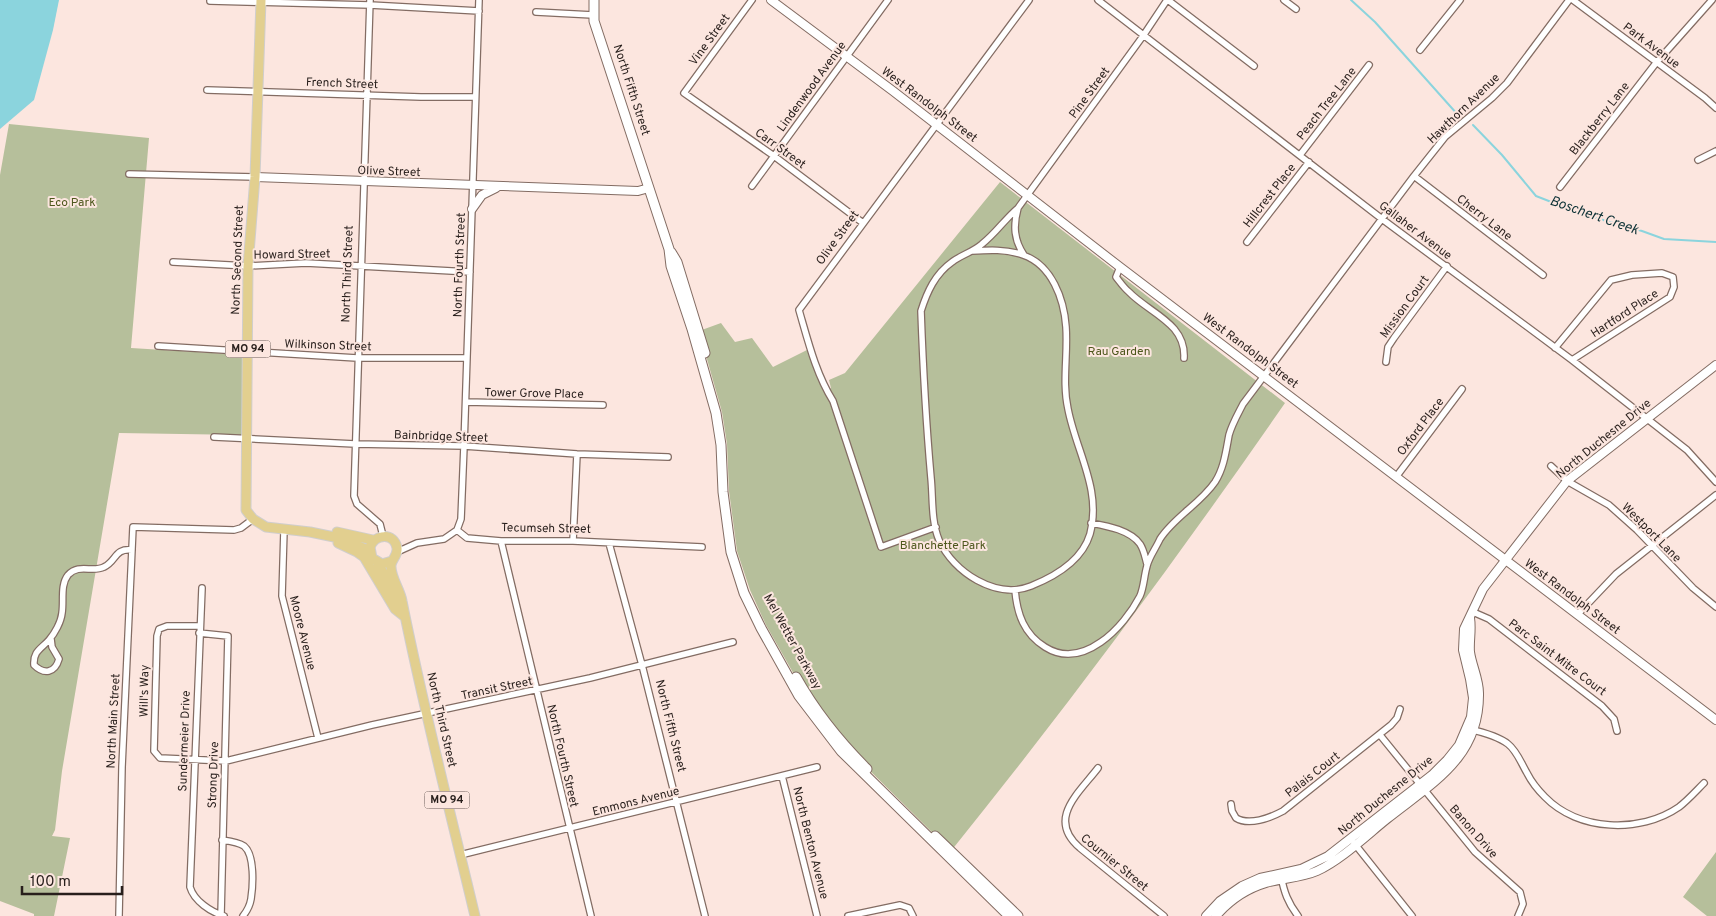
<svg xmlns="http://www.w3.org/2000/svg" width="1716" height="916" viewBox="0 0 1716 916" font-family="Overpass,sans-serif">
  <rect width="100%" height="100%" fill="#fce6df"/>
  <path fill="#b6bf9b" d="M 9,124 L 149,138 L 131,348 L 245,355 L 243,435 L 119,433 L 62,771 L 55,830 L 52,836 L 70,838 L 54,916 L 34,916 L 34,914 L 0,901 L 0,175 Z
    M 1000,182 L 1285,403 C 1179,556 1068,706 951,851 L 846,747 L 804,692 L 766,625 L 750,590 L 737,551 L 729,491 L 727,444 L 722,412 L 699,331 L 721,323 L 735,342 L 752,338 L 773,367 L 811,348 L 827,391 L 831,388 L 829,380 L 845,373 Z
    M 1716,852 L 1716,916 L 1707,916 L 1683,897 Z"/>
  <path fill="#8bd4dd" d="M 0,0 L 59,0 L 53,30 L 34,100 L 0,129 Z"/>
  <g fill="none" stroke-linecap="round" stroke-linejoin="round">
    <path stroke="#8bd4dd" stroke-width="2" d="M 1351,0 L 1375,22 L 1458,115
      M 1473,125 L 1502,155 L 1536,196 L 1582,214 L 1642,231 L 1664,239 L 1716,242"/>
    <defs>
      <path id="minor" d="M 370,0 L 354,496 L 357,504 L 380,524 L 383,536
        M 752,0 L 684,93 L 774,156 L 863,223
        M 1098,0 L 1382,219 L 1572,360 L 1687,450 L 1716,482
        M 1168,0 L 1254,66
        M 1284,0 L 1296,9
        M 1573,0 L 1705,98 L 1716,108
        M 210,1 L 370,5 L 479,11
        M 536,12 L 593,15
        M 1420,50 L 1460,0
        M 207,90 L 421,97 L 475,97
        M 1300,155 L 1369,65
        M 1698,160 L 1716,151
        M 129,174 L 255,177
        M 1414,176 L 1543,275
        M 752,186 L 888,0
        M 1560,187 L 1656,63 L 1712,0
        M 1018,208 L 1143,36 L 1167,0
        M 1247,242 L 1309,162
        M 972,251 C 989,250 1006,249 1023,255 C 1052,265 1064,299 1066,327 C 1068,355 1062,382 1068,409 C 1076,451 1102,490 1090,534 C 1082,561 1056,576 1031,586 C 996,600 953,572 939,540 C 931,521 933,497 931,478 C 926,422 923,367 921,311 C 927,292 935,274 952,262 C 961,255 973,252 982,244 C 996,233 1005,219 1018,208 C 1013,226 1014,240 1024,255
        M 173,262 L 248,266 L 306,263 L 470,272
        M 1120,267 L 1116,277 C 1120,282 1124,288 1129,292 C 1149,313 1186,323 1184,358
        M 158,346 L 357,358 L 467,358
        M 1555,348 L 1611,280 L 1632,275 L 1662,273 L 1673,277 L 1674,287 L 1670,297 L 1572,360
        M 1386,362 L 1388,347 L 1394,338 L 1447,266
        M 466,402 L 603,405
        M 214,437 L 355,444 L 464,446 L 577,454 L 668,457
        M 1551,466 L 1567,481 L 1609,505 L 1637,530 L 1693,588 L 1716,607
        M 1396,477 L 1462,389
        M 1091,523 C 1107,526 1130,530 1140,544 C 1144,550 1145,557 1147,564
        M 936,527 L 881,547 L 833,401 C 816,374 808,341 799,310 L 1029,0
        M 284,530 L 282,596 L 318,738
        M 457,530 L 461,519 L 464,446 L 479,0
        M 457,530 L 467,538 L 501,541 L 573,541 L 702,547
        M 501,541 L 591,916
        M 573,541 L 577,454
        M 609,543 L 642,665 L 705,916
        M 397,552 L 417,543 L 444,539 L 457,530
        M 202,588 L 190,887 C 194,901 211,912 224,916
        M 1015,590 C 1017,614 1024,634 1045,647 C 1083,671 1124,627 1140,596 C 1144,587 1144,576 1147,566 C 1149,557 1156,548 1160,539 C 1174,517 1200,504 1215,482 C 1224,468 1226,451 1229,435 C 1232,424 1238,414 1243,404 L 1414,176 L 1445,137 L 1492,98 L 1507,83 L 1569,0
        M 1473,612 L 1489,619 L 1602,706 L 1614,719 L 1617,731
        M 1578,614 L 1616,574 L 1716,495
        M 200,626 L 167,626 L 159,629 L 157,636 L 154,751 L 160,758 L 226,761 L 372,725 L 590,678 L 733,642
        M 199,633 L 228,636 L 221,915
        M 51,639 L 52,647 L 59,659 C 55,673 44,675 34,665 C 33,651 41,649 49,640 C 55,633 61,622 62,613 C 64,601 60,585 68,575 C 79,563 92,573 104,567 C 117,561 114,548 132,550
        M 1469,729 C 1482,732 1498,736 1508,744 C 1517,751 1521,763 1527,773 C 1531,781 1538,790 1545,797 C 1578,831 1640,834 1679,807 C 1688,800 1696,791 1704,783
        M 1380,735 L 1475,852 L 1520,892 L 1523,904 L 1518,916
        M 1098,768 C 1079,793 1046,819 1080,848 L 1164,916
        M 782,776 L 817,916
        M 1231,804 L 1232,811 L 1236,818 C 1249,826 1270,818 1283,811 L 1391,725 L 1397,718 L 1400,709
        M 222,840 C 229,841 238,842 244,846 C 255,855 253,886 251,899 C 250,905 247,911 243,916
        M 1354,843 L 1412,916
        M 460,855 L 817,767
        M 1281,876 C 1284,892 1288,903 1298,916
        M 119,916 L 122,767 L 133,527 L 234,530 L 241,528 L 253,519
        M 848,916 L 900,905 L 909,908 L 913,916"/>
      <path id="tertiary" d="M 771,0 L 893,91 L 1120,267 L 1716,720
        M 255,177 L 638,191 L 649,188
        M 472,209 L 482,195 L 496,188
        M 1206,916 L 1220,901 L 1242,886 L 1260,878 L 1301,869 L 1328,856 L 1432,775 L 1447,760 L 1459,745 L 1471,717 L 1473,698 L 1470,679 L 1463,650 L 1464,629 L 1483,589 L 1567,481 L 1716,365
        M 1216,916 C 1229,901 1246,889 1266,883 C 1283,878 1301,878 1317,871 C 1341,860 1367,835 1387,819 C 1432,783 1480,758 1479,693 C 1479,679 1472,666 1470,652 C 1469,641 1472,630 1470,618"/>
      <path id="secondary" d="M 594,0 L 594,21 L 669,249 L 671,266 L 692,329 L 716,413 L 721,445 L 723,492 L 731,552 L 744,593 L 761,628 L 799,696 L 841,751 L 1009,916
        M 671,252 L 677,262 L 705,353
        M 796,677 C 815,711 840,742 867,769
        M 935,836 L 1018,916"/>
      <path id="primary" d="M 261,0 L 255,177 L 248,266 L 246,510 L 253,519 L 266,527 L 310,532 L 339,538 L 370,551
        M 337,532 L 373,540
        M 338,543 L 357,552 L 364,557 L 395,609 L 405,617
        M 392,561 L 382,564 L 372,558 L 370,547 C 375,534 394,532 397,548 C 398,555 392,559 391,565 C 390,577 400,589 402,601 C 423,707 450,811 475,916
        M 378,563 L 399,603"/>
    </defs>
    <use href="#minor" stroke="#836c63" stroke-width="8"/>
    <use href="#tertiary" stroke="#836c63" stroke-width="10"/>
    <use href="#secondary" stroke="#836c63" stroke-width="11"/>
    <use href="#primary" stroke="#d0cecd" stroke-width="11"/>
    <use href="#minor" stroke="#fff" stroke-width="5.5"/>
    <use href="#tertiary" stroke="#fff" stroke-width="8"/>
    <use href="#secondary" stroke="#fff" stroke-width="9"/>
    <use href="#primary" stroke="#e2cf8f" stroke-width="9"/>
  </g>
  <g text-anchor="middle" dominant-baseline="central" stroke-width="4" stroke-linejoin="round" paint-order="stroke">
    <g fill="#fce6df" stroke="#685b56" stroke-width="1">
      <rect x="225.5" y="340.5" width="45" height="17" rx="4"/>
      <rect x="424.5" y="791.5" width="45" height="17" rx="4"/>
    </g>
    <g font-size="11" font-weight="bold" fill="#281f1c">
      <text x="248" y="349">MO 94</text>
      <text x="447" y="800">MO 94</text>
    </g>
    <g font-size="12" fill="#281f1c" stroke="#fce6df">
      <text transform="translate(710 40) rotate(-54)">Vine Street</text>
      <text transform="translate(1651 46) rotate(37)">Park Avenue</text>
      <text transform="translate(342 84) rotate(2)">French Street</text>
      <text transform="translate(812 87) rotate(-54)">Lindenwood Avenue</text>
      <text transform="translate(631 90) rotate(72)">North Fifth Street</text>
      <text transform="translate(1090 93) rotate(-54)">Pine Street</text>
      <text transform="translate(1327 104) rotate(-52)">Peach Tree Lane</text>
      <text transform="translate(929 105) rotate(37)">West Randolph Street</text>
      <text transform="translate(1464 109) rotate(-44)">Hawthorn Avenue</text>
      <text transform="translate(1600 119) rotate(-52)">Blackberry Lane</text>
      <text transform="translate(780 149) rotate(36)">Carr Street</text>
      <text transform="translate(389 172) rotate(2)">Olive Street</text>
      <text transform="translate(1270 196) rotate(-52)">Hillcrest Place</text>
      <text transform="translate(1484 218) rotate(38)">Cherry Lane</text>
      <text transform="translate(1415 231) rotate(37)">Gallaher Avenue</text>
      <text transform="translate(838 238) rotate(-54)">Olive Street</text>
      <text transform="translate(292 255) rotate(-1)">Howard Street</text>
      <text transform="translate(238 260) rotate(-88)">North Second Street</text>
      <text transform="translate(460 265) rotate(-88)">North Fourth Street</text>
      <text transform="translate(348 274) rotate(-88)">North Third Street</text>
      <text transform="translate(1405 307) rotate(-54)">Mission Court</text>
      <text transform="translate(1625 314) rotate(-33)">Hartford Place</text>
      <text transform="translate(328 346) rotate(2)">Wilkinson Street</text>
      <text transform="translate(1250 351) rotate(37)">West Randolph Street</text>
      <text transform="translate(534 394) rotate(1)">Tower Grove Place</text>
      <text transform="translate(1421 427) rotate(-53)">Oxford Place</text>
      <text transform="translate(441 437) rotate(2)">Bainbridge Street</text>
      <text transform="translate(1604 439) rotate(-39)">North Duchesne Drive</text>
      <text transform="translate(546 529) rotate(1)">Tecumseh Street</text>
      <text transform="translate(1651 533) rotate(45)">Westport Lane</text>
      <text transform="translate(1572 597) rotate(37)">West Randolph Street</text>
      <text transform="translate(302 633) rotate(76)">Moore Avenue</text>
      <text transform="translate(792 642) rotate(61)">Mel Wetter Parkway</text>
      <text transform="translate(1557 658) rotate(37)">Parc Saint Mitre Court</text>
      <text transform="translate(497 689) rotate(-12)">Transit Street</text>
      <text transform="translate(145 691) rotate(-89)">Will's Way</text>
      <text transform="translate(441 720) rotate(77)">North Third Street</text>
      <text transform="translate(114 721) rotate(-87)">North Main Street</text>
      <text transform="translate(670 726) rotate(76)">North Fifth Street</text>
      <text transform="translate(185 741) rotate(-88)">Sundermeier Drive</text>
      <text transform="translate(562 756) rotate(77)">North Fourth Street</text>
      <text transform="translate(214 775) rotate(-88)">Strong Drive</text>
      <text transform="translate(1313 775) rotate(-38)">Palais Court</text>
      <text transform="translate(1386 796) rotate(-39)">North Duchesne Drive</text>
      <text transform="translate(636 802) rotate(-14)">Emmons Avenue</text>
      <text transform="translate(1473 832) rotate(49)">Banon Drive</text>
      <text transform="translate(810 843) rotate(76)">North Benton Avenue</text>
      <text transform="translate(1114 863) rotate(39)">Cournier Street</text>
    </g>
    <g font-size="12" fill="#4d571c" stroke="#fce6df">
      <text x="72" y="203">Eco Park</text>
      <text x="1119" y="352">Rau Garden</text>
      <text x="943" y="546">Blanchette Park</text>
    </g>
    <g font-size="14" font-style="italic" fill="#0d3236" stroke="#fce6df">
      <text transform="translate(1594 216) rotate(19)">Boschert Creek</text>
    </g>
  </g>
  <path d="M22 886v8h100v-8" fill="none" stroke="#281f1c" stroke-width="2.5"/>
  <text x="30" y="886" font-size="15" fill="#281f1c" stroke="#fce6df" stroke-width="4" paint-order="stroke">100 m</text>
</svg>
